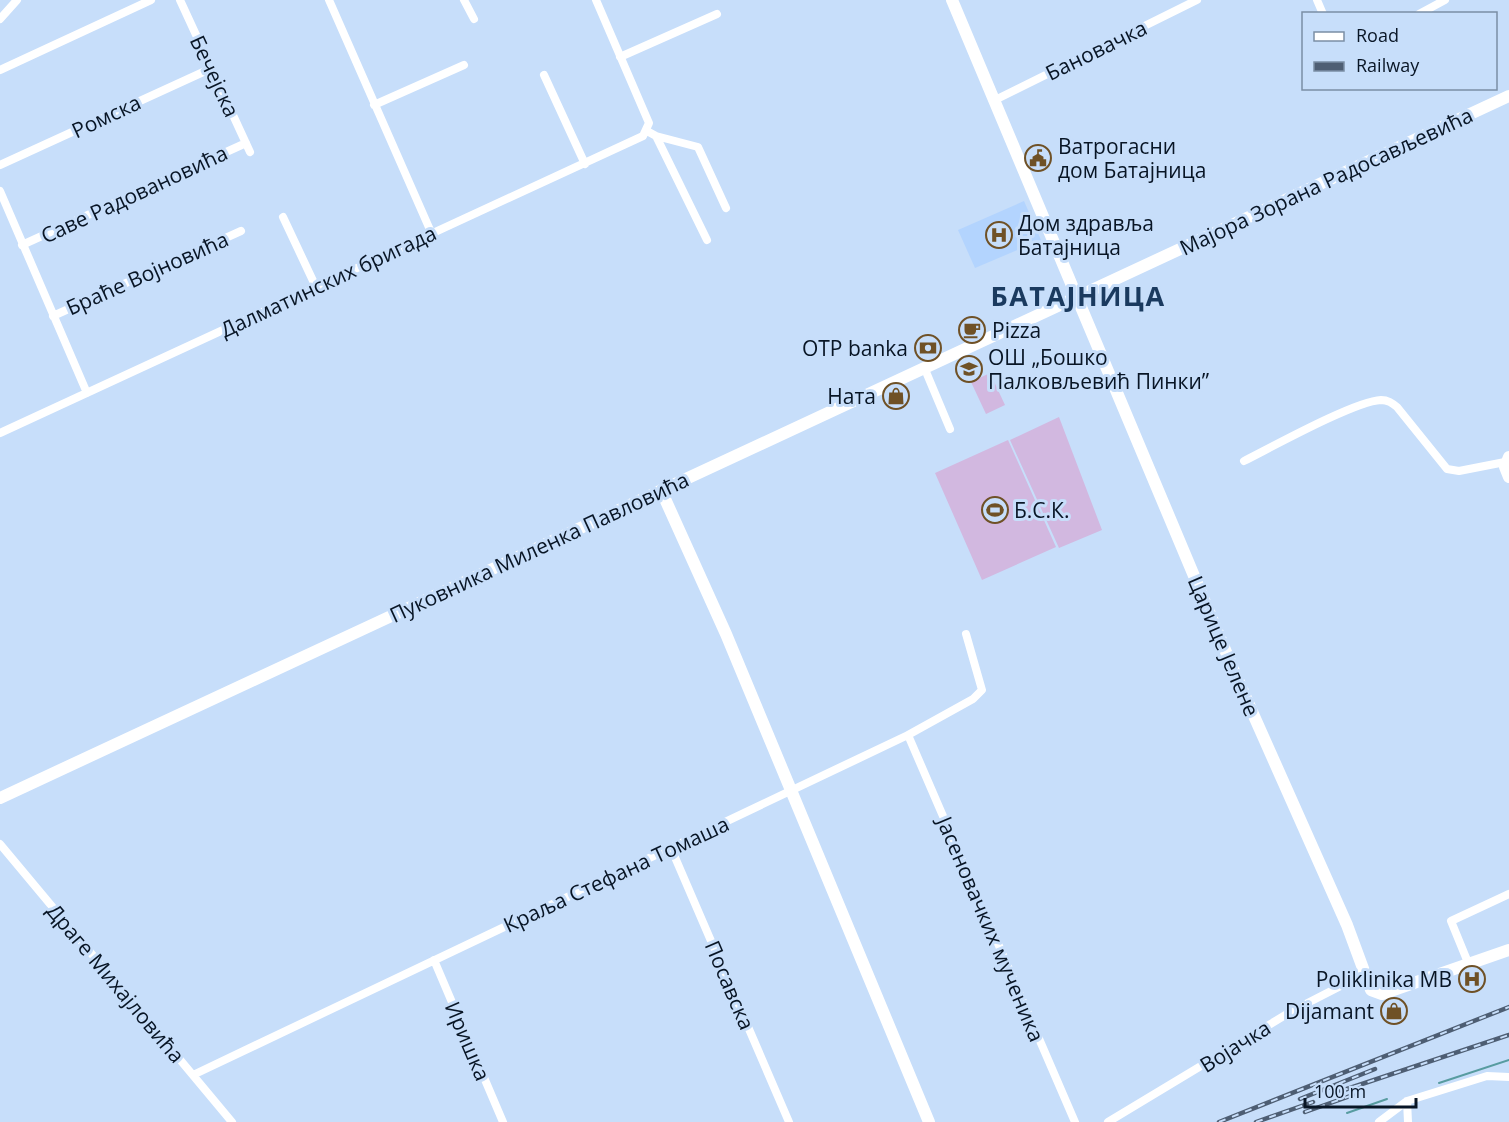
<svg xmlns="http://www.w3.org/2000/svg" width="1509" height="1122" viewBox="0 0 1509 1122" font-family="'Open Sans',sans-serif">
  <rect width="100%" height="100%" fill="#c7defa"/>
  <path fill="#b3d4fe" d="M 1024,201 L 1041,240 L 975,268 L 958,230 Z"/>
  <path fill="#d2b8e0" d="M 990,373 L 1005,405 L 986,414 L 971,382 Z
    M 1059,417 L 1102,530 L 1059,548 L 1010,440 Z
    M 1008,440 L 1056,547 L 982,580 L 935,473 Z"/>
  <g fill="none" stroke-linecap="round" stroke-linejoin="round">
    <path stroke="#589ca0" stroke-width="2" d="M 1439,1083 L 1509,1060
      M 1347,1113 L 1387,1099"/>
    <path stroke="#fff" stroke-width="8" d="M 180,0 L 250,152
      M 329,0 L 431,232
      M 464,0 L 474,19
      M 1317,0 L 1323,14
      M 1419,14 L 1445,0
      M 0,19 L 17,0
      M 620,57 L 717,14
      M 0,70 L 151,0
      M 544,75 L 585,164
      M 995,100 L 1197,0
      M 374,105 L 464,65
      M 647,131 L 656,136 L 707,240
      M 656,136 L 698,147 L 726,208
      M 0,165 L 212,68
      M 0,191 L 87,393
      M 283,217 L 315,285
      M 22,245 L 246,143
      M 53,316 L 241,231
      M 924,367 L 950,429
      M 0,433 L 643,136 L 649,123 L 596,0
      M 1244,461 C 1272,447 1355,401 1381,400 C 1388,400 1392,403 1397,407 L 1447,469 L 1459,471 L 1505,462
      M 908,735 L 1075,1122
      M 0,844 L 232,1122
      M 671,848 L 789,1122
      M 434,960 L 503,1122
      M 1469,965 L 1451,921 L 1509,894
      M 193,1075 L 908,735 L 973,699 L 982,690 L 966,634
      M 1407,1101 L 1408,1122
      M 1108,1122 L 1292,1011 L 1364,974
      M 1379,1122 L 1407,1101 L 1487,1076 L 1509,1077"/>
    <path stroke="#fff" stroke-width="12" d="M 952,0 L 1234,671 L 1347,925 L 1371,990 L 1382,994 L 1509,950
      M 1509,457 L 1505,467 L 1509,477
      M 661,490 L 726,634 L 929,1122
      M 0,798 L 1509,96"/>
    <defs>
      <path id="rail" d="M 1341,1091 L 1509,1035
        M 1300,1099 L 1375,1069
        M 1305,1112 L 1353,1095
        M 1219,1122 L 1509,1007
        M 1256,1122 L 1313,1102"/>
    </defs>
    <use href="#rail" stroke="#4e5e73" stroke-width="4.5"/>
    <use href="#rail" stroke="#c7defa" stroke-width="2" stroke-dasharray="7" stroke-linecap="butt"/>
  </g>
  <defs>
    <symbol id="civic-ring" viewBox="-11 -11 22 22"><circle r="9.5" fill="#c7defa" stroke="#6f5126" stroke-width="1.5"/><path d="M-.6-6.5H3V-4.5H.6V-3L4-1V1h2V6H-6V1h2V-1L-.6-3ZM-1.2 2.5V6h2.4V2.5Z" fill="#6f5126"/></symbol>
    <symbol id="hospital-ring" viewBox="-11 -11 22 22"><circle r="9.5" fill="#c7defa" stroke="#6f5126" stroke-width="1.5"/><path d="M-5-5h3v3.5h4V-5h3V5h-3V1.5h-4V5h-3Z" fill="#6f5126"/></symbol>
    <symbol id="cafe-ring" viewBox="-11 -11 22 22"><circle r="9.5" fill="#c7defa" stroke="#6f5126" stroke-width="1.5"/><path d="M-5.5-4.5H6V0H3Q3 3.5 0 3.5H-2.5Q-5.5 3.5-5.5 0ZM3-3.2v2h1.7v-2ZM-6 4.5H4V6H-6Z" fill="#6f5126"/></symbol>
    <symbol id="bank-ring" viewBox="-11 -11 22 22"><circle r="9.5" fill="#c7defa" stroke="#6f5126" stroke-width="1.5"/><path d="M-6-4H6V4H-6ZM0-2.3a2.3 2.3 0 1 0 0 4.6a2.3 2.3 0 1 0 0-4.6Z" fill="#6f5126"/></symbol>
    <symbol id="school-ring" viewBox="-11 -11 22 22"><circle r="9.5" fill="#c7defa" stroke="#6f5126" stroke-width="1.5"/><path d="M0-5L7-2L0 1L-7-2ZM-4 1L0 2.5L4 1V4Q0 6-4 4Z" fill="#6f5126"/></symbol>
    <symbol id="shop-ring" viewBox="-11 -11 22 22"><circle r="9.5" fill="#c7defa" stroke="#6f5126" stroke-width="1.5"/><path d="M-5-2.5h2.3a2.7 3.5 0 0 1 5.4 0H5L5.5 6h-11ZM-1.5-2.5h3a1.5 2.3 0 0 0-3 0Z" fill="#6f5126"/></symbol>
    <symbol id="stadium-ring" viewBox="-11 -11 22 22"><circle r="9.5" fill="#c7defa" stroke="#6f5126" stroke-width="1.5"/><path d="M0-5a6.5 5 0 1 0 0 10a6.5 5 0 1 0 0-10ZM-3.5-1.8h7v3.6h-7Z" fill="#6f5126"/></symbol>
  </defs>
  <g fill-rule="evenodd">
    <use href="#civic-ring" x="1023" y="143" width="30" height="30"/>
    <use href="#hospital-ring" x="984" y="220" width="30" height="30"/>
    <use href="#cafe-ring" x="957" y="315" width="30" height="30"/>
    <use href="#bank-ring" x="913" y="333" width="30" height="30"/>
    <use href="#school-ring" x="954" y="354" width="30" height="30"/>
    <use href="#shop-ring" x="881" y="381" width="30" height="30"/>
    <use href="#stadium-ring" x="980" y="495" width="30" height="30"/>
    <use href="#hospital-ring" x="1457" y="964" width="30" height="30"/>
    <use href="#shop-ring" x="1379" y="996" width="30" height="30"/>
  </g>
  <g text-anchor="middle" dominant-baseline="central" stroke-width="6" stroke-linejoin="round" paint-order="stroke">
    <g font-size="21" fill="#081525" stroke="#c7defa">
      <text transform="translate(1096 50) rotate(-26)">Бановачка</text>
      <text transform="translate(215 76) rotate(65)">Бечејска</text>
      <text transform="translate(106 116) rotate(-25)">Ромска</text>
      <text transform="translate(1326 181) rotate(-25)">Мајора Зорана Радосављевића</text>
      <text transform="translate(134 194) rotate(-25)">Саве Радовановића</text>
      <text transform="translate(147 273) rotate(-24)">Браће Војновића</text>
      <text transform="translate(328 281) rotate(-25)">Далматинских бригада</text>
      <text transform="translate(539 547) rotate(-25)">Пуковника Миленка Павловића</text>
      <text transform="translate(1224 646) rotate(67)">Царице Јелене</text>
      <text transform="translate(616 874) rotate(-25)">Краља Стефана Томаша</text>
      <text transform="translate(991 929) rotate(67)">Јасеновачких мученика</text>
      <text transform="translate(116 983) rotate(50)">Драге Михајловића</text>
      <text transform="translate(730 985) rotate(67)">Посавска</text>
      <text transform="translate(468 1041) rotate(67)">Иришка</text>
      <text transform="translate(1235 1046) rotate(-32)">Војачка</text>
    </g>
    <g font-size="21" fill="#081525" stroke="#c7defa" text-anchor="start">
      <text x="1058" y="146">Ватрогасни<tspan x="1058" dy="24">дом Батајница</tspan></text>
      <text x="1018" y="223">Дом здравља<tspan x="1018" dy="24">Батајница</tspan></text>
      <text x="992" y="330">Pizza</text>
      <text x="908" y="348" text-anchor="end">OTP banka</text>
      <text x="988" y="357">ОШ „Бошко<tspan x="988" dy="24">Палковљевић Пинки”</tspan></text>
      <text x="876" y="396" text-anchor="end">Ната</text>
      <text x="1014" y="510">Б.С.К.</text>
      <text x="1452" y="979" text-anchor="end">Poliklinika MB</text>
      <text x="1374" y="1011" text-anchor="end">Dijamant</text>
    </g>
    <g font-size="27" font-weight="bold" letter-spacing="1.5" fill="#1a3a5f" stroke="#c7defa">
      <text x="1078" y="295">БАТАЈНИЦА</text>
    </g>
  </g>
  <rect x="1302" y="12" width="195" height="78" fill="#c7defa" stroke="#7b8ea5" stroke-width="1.5"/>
  <rect x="1314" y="32" width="30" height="9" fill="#ffffff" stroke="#7b8ea5" stroke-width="1.5"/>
  <text x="1356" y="42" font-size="18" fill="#081525">Road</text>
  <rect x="1314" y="62" width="30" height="9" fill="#4e5e73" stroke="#7b8ea5" stroke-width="1.5"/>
  <text x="1356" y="72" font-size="18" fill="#081525">Railway</text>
  <path d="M1305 1098v9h111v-9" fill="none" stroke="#081525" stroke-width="3"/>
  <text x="1314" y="1098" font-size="18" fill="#081525" stroke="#c7defa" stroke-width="4.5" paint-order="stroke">100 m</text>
</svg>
